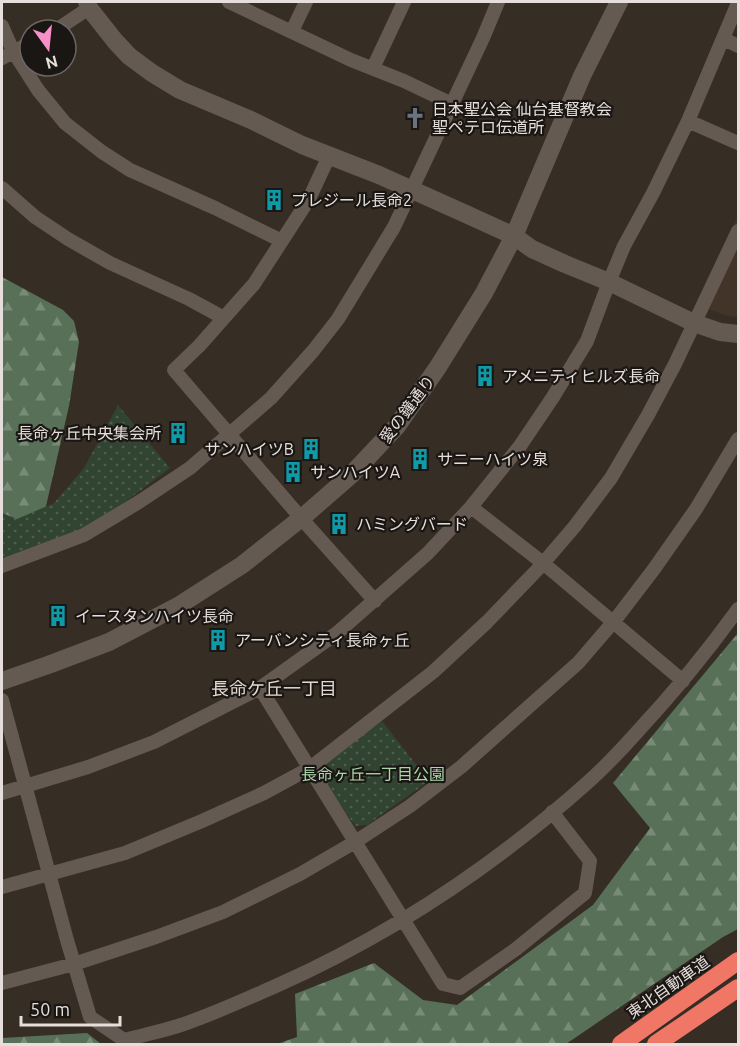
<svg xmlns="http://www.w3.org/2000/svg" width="740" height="1046" viewBox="0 0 740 1046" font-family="Ubuntu,'Noto Sans JP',sans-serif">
  <defs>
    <pattern id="forest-firs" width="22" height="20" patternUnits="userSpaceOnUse" patternTransform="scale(1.5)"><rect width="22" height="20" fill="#587058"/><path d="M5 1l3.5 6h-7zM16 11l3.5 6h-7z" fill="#788b77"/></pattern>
    <pattern id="park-dots" width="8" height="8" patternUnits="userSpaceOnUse" patternTransform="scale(1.5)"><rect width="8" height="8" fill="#314331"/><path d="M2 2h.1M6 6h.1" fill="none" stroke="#4f5e4e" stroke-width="1.8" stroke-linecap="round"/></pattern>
  </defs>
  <rect width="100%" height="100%" fill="#362d25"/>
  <path fill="#433429" d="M 738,215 L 738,317 L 728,316 L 696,305 Z"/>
  <path fill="url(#forest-firs)" d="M 2,277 L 63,310 L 74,321 L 79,342 L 69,406 L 41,528 L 2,567 Z
    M 738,633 L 738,929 L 723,937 L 566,1044 L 277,1044 L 297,1037 L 295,994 L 374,963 L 423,1000 L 457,1005 L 593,905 L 650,828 L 613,783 Z
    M 87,1033 L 101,1044 L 2,1044 L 2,1038 Z"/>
  <path fill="url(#park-dots)" d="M 118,405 L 170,468 L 116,509 L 80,530 L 2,559 L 2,513 L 17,519 L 54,503 L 84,468 Z
    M 382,721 L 429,781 L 367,825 L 355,826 L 321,776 L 324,762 Z"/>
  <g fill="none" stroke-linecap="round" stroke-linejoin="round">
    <path stroke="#655a52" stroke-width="14" d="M 229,2 L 351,60 L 404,81 L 452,104
      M 2,26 L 13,51 L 38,90 L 65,123 L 102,152 L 130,170 L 215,208 L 282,241
      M 56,30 L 89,8
      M 292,31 L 306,2
      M 724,39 L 738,46
      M 2,58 L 30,43
      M 373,68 L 404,2
      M 688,121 L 738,143
      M 329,156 L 309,199 L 254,284 L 199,346 L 174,370 L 301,518 L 375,601
      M 2,188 L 35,217 L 68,239 L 110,263 L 189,299 L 224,318
      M 471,507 L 543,563 L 683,681
      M 2,566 L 84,535 L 139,502 L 190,468 L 271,398 L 313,351 L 338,319 L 394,227 L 483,38 L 498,2
      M 260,688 L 443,984 L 460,988 L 516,949 L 585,893 L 590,861 L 552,812
      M 2,700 L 67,940 L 90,1017 L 124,1040 C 143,1035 163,1031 181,1025 C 214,1014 246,999 278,985 C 392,934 494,866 587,783 C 605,767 622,749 638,731 C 674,692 707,652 738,609
      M 2,793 L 88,767 L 154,742 L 260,688 L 337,633 L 428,553 L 471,507 L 520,446 L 553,397 L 587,341 L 609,282 L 624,246 L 653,193 L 688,121 L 738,3
      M 2,887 L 125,853 L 202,821 L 264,793 L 310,768 L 433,672 L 487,622 L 539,568 L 575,526 L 611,478 L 648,415 L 675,364 L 738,231
      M 2,983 L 74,964 L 156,937 L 223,912 L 300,874 L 355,842 L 410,806 L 461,767 L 578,663 L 615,620 L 654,569 L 696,509 L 738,439"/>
    <path stroke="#655a52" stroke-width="18" d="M 87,2 L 89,8 L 115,41 L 129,56 L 152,73 L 180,90 L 251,120 L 302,145 L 379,175 L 468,215 L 514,236 L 532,249 L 565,264 L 609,282 L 694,323 L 720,332 L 738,334
      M 2,681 L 48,665 L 109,642 L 178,606 L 242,565 L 304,516 L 351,475 L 397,426 L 438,367 L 484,293 L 514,236 L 582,76 L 619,2"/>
    <path stroke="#f07665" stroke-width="18" d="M 621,1044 L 738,961
      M 656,1044 L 738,988"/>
  </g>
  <defs>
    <symbol id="church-bare" viewBox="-9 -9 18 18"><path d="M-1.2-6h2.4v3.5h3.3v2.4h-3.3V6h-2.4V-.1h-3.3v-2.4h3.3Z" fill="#6b7280" stroke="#1a1613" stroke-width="2.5" paint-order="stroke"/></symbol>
    <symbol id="building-bare" viewBox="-9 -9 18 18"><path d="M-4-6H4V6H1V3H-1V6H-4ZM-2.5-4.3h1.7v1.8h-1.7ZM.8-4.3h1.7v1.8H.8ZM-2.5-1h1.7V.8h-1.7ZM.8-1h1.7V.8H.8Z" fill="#0f9aa8" stroke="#1a1613" stroke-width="2.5" paint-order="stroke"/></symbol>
  </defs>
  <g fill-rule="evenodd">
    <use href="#church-bare" x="400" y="103" width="30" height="30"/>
    <use href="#building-bare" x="259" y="185" width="30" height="30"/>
    <use href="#building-bare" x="470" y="361" width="30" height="30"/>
    <use href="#building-bare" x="163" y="418" width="30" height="30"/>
    <use href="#building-bare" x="296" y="434" width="30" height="30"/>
    <use href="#building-bare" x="405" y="444" width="30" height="30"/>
    <use href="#building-bare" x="278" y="457" width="30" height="30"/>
    <use href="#building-bare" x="324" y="509" width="30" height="30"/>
    <use href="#building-bare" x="43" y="601" width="30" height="30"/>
    <use href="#building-bare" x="203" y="625" width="30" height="30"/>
  </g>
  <g text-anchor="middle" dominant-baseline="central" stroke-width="4.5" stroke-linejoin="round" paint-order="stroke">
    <g font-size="16" fill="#e5deda" stroke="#1a1613" text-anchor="start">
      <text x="432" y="109">日本聖公会 仙台基督教会<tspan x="432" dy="18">聖ペテロ伝道所</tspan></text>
      <text x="291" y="200">プレジール長命2</text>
      <text x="502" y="376">アメニティヒルズ長命</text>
      <text x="161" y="433" text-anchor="end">長命ヶ丘中央集会所</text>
      <text x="294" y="449" text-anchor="end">サンハイツB</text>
      <text x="437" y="459">サニーハイツ泉</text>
      <text x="310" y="472">サンハイツA</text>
      <text x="356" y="524">ハミングバード</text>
      <text x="75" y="616">イースタンハイツ長命</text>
      <text x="235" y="640">アーバンシティ長命ヶ丘</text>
    </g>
    <g font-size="16" fill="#e5deda" stroke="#1a1613">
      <text transform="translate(407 409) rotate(-53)">愛の鐘通り</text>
      <text transform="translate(668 987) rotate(-35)">東北自動車道</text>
    </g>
    <g font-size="16" fill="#aad6a9" stroke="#1a1613">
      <text x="373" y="774">長命ヶ丘一丁目公園</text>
    </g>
    <g font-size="18" fill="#e3d6cd" stroke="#1a1613">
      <text x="274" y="688">長命ケ丘一丁目</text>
    </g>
  </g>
  <rect width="740" height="1046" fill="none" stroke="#e5deda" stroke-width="6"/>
  <g transform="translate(48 48) rotate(165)"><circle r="28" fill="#1a1613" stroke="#6b6663" stroke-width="1.5"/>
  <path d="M0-4.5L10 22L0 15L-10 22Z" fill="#f98fc8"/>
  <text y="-9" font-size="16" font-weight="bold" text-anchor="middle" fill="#e5deda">N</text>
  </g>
  <path d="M21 1016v9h99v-9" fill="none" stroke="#e5deda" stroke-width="3"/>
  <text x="30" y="1016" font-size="18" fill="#e5deda" stroke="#1a1613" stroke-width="4.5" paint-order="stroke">50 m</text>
</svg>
